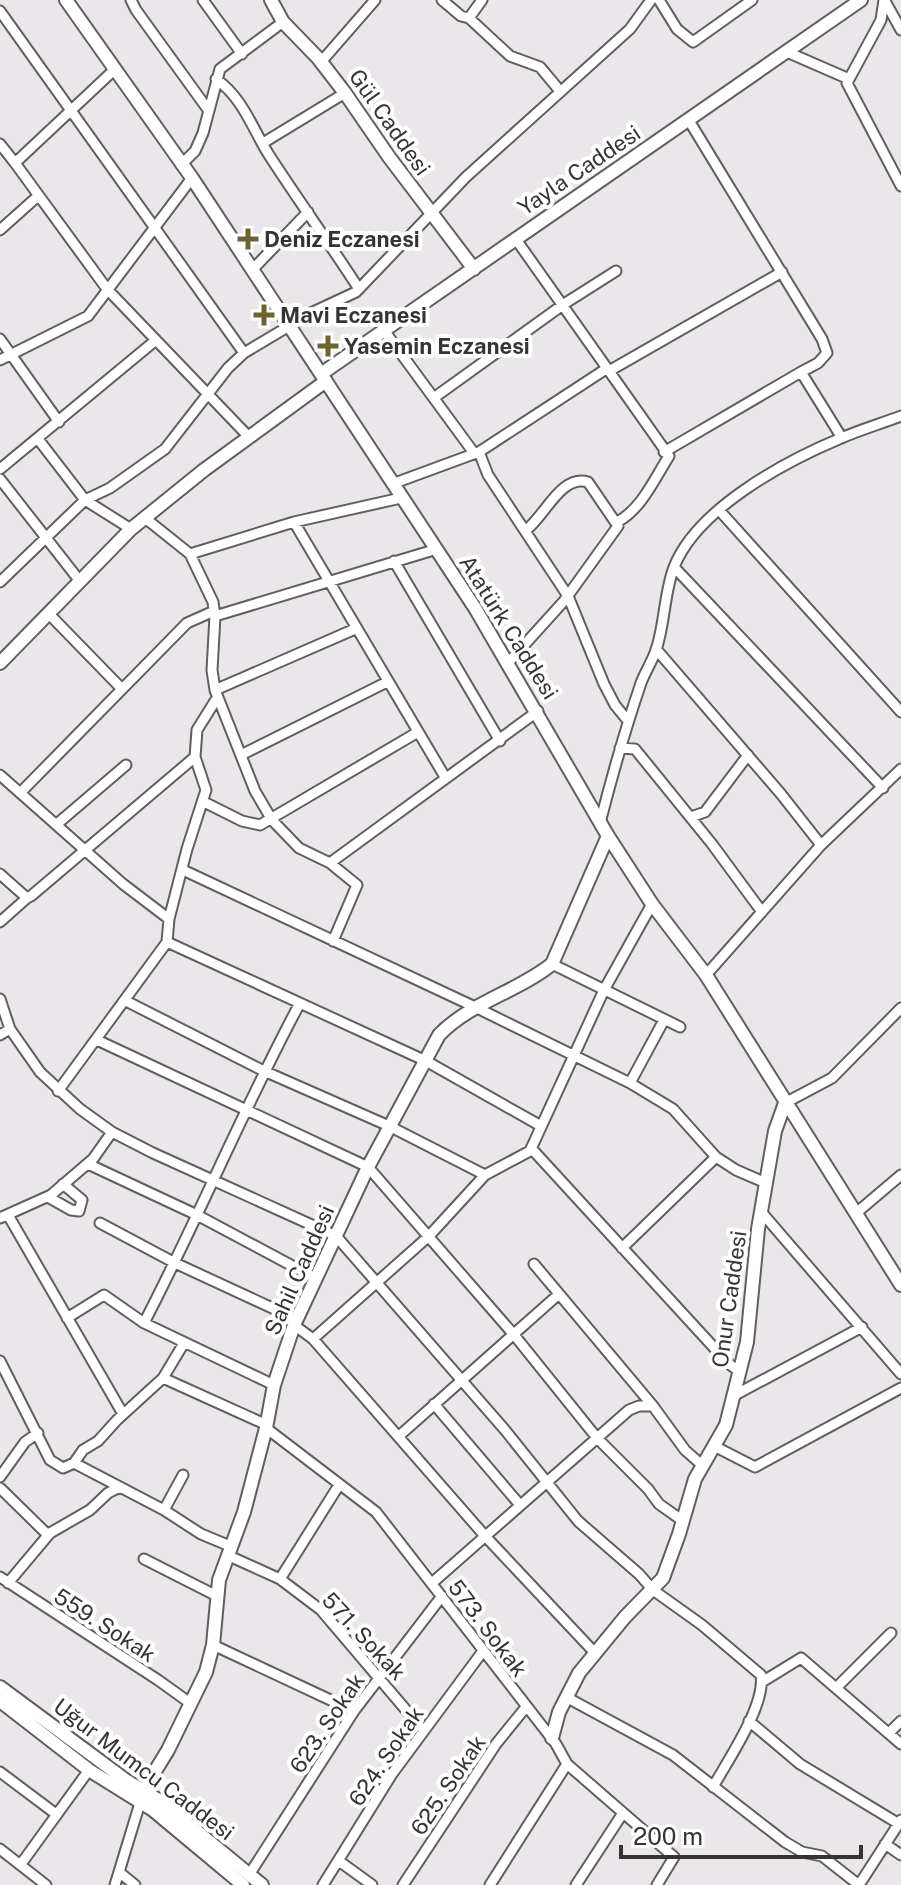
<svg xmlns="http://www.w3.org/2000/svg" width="901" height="1885" viewBox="0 0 901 1885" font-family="'Public Sans',sans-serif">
  <rect width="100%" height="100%" fill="#eae6e9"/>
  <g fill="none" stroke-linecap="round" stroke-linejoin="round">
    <defs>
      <path id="street" d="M 131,0 L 136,10 L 209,111
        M 203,0 L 242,54
        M 442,0 L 461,16 L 469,18
        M 482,0 L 469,18 L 510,56 L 540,67 L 560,91
        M 659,0 L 677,29 L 693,42 L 752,0
        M 884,0 L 881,20 L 847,83 L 901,186
        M 885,1 L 901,30
        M 0,11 L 244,353
        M 787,52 L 849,79
        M 321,62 L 375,0
        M 114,70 L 15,163 L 107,289 L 249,437
        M 216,79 C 243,98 252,128 269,155 C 298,200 330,244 359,289
        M 688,119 L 822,339 L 827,353 L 818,363 L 801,372
        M 263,143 L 345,93
        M 0,144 L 15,163
        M 181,165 L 195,151 L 203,133 L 220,69 L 283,22
        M 0,230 L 38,196
        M 515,238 L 609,371 L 782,272
        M 252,270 L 308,212
        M 383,329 L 474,453
        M 0,339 L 59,422
        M 0,360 L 88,316 L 192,178
        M 606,369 L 479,452 L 488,475 L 568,596 L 604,684 L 615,705 L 628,721
        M 609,371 L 669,456 C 655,478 641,510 617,522
        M 435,397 L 564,304 L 616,271
        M 38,439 L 85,500 L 131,529
        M 664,452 L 801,372 L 842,438
        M 0,469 L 156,340
        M 0,479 L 79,580
        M 392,484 L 479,452
        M 719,510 L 901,712
        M 145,518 L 190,554 L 213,602 L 215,616 L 212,670 L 215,690 L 255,791 L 272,820 L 299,848 L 330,863 L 357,885 L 333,941
        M 294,522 L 445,777
        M 190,554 L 294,522 L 401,498
        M 394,561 L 500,741
        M 674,567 L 883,788
        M 0,582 L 85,500 L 110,488 L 165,449 L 228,368 L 244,353 L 311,313 L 356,292 L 466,177 L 630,29 L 651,0
        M 48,613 L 122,689
        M 215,616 L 437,549
        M 656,649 L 781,794 L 821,845
        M 508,663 L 564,601 L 618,526 L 588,482 C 561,474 545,516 526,530
        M 215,690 L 355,629
        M 620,748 L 635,749 L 712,844 L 762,912
        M 241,755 L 387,682
        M 0,775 L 123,884 L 169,919
        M 22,791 L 187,623 L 214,611
        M 204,802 L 242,821 L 260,825 L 418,732
        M 691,817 L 705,812 L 748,755
        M 600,823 C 612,776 625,730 641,683 C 645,672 652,662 656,650 C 665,624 664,593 674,567 C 697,509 784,462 839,439 C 859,430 880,424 901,416
        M 57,824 L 126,765
        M 330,863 L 538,711
        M 183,870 L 475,1007 L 630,1083 L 673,1109 L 716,1157 L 736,1170 L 766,1183
        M 0,874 L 27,898 L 31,896 L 195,757
        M 0,922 L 27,898
        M 167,942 L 426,1061 L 541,1126
        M 552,964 L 680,1027
        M 706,975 L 821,845 L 901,769
        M 0,999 L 10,1029 L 40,1072 L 80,1109 L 112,1132 L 153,1153 L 336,1236 L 505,1430 L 578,1521 L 639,1574 L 653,1590 L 702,1625 L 761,1675 C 766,1705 728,1760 713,1787
        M 126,1001 L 264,1071 L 389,1126 L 485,1175
        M 0,1035 L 10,1029
        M 97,1040 L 368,1167 L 515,1336 L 597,1438 L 648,1489 L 659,1504 L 683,1521
        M 630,1083 L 664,1020
        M 58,1091 L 167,942 L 169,919 L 187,849 L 206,790 L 195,757 L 197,730 L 217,698
        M 785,1103 L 832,1078 L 901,1008
        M 531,1148 L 729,1364 L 739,1371
        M 88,1164 L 197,1215 L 315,1278
        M 48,1197 L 71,1210 L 79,1211 L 82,1200 L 63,1184
        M 763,1214 L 901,1374
        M 855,1214 L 901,1175
        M 8,1215 L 123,1414
        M 0,1218 L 51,1195 L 93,1159 L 112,1132
        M 100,1223 L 175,1263 L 296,1319
        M 622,1248 L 716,1157
        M 534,1264 L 653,1406
        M 67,1318 L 104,1295 L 144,1323 L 274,1385
        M 144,1323 C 199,1217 244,1107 300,1003
        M 294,1325 L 313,1339 L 485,1536 L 595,1653
        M 313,1339 L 429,1236 L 485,1175 L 530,1151 L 604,990 L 652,904
        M 0,1361 L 50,1460 L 63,1468 L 74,1463 L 83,1450 L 98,1441 L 117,1420 L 163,1378 L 184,1343
        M 163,1378 L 267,1425
        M 735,1395 L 862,1327
        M 434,1404 L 520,1505
        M 266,1428 L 376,1512 L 556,1744 L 567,1764 L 674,1857 L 657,1885
        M 399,1436 L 559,1294
        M 716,1447 L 755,1467 L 901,1388
        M 74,1463 L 164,1510 L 201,1534 L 230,1546
        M 0,1477 L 25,1442 L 38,1433
        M 0,1488 L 48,1535
        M 164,1510 L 183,1475
        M 227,1555 L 280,1579 L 321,1610 L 423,1730
        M 144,1559 L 217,1596
        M 0,1577 L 158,1680 L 190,1703
        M 280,1579 L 339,1485
        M 8,1583 L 50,1533 L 90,1510 L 108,1493 L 120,1487
        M 432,1583 L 629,1410 L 639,1406 L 653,1406 L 685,1450 L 703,1466
        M 213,1645 L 354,1711
        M 762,1682 L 801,1658 L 901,1744
        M 836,1688 L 891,1633
        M 566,1697 L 673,1755 L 785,1842 L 802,1852 L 822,1856 L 859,1885 L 901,1820
        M 749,1721 L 800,1764 L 899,1824
        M 889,1733 L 901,1721
        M 0,1772 L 56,1814
        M 885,1844 L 901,1855
        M 0,1849 L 46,1885
        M 339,1861 L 372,1885
        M 21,1864 L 89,1770
        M 119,1872 L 135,1885
        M 249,1875 L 354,1711 L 442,1596
        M 115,1885 L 140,1803
        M 323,1885 L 392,1774 L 483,1651
        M 403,1885 L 496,1744 L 526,1707
        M 490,1885 L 567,1764
        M 576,1885 L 623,1813"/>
      <path id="secondary" d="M 66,0 L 192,178 L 475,608 L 608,836 L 652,904 L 706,975 L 901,1285
        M 271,0 L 283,22 L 318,58 L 345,93 L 389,157 L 474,269
        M 321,374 L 861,0
        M 0,663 L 131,529 L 204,470 L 326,381
        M 0,1687 L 127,1781 L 160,1801 L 262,1885
        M 0,1701 L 89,1770 L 153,1810 L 243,1885
        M 552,1738 L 559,1712 L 579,1673 L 625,1617 L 663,1578 L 679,1534 L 695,1479 L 726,1425 L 747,1342 L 758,1229 L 775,1131 L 785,1103
        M 140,1803 L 143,1791 L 168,1750 L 206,1672 L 213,1645 L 219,1580 L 244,1512 L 266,1428 L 274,1385 L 294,1325 L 368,1167 L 439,1035 C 471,1002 517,992 552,964 L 608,836"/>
    </defs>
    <use href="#street" stroke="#615e60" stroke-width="13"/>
    <use href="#secondary" stroke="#615e60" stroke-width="16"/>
    <use href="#street" stroke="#fff" stroke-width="9"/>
    <use href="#secondary" stroke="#fff" stroke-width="12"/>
  </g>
  <g fill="#6b6330" stroke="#fff" stroke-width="3">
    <path d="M244 227h8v8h8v8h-8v8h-8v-8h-8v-8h8z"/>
    <path d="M260 303h8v8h8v8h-8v8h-8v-8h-8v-8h8z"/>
    <path d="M324 334h8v8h8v8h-8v8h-8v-8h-8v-8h8z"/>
  </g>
  <g text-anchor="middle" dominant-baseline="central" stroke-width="8" stroke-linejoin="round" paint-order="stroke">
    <g font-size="22" fill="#353334" stroke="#fff">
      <text transform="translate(390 122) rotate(55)">Gül Caddesi</text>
      <text transform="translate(579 170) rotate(-34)">Yayla Caddesi</text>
      <text transform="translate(509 627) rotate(58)">Atatürk Caddesi</text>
      <text transform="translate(299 1270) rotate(-66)">Sahil Caddesi</text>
      <text transform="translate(729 1299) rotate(-82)">Onur Caddesi</text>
      <text transform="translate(105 1625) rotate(33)">559. Sokak</text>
      <text transform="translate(488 1628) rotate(53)">573. Sokak</text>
      <text transform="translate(364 1636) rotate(47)">571. Sokak</text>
      <text transform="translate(327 1723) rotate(-56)">623. Sokak</text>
      <text transform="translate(386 1756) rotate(-56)">624. Sokak</text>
      <text transform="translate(144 1769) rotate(37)">Uğur Mumcu Caddesi</text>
      <text transform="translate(448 1785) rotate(-56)">625. Sokak</text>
    </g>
    <g font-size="22" font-weight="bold" fill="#353334" stroke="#fff" text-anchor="start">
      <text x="264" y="239">Deniz Eczanesi</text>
      <text x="280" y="315">Mavi Eczanesi</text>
      <text x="344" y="346">Yasemin Eczanesi</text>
    </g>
  </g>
  <path d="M621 1845v12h240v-12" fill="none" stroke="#353334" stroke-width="4"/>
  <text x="633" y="1845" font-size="24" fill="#353334" stroke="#ffffff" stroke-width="6" paint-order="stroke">200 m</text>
</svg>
